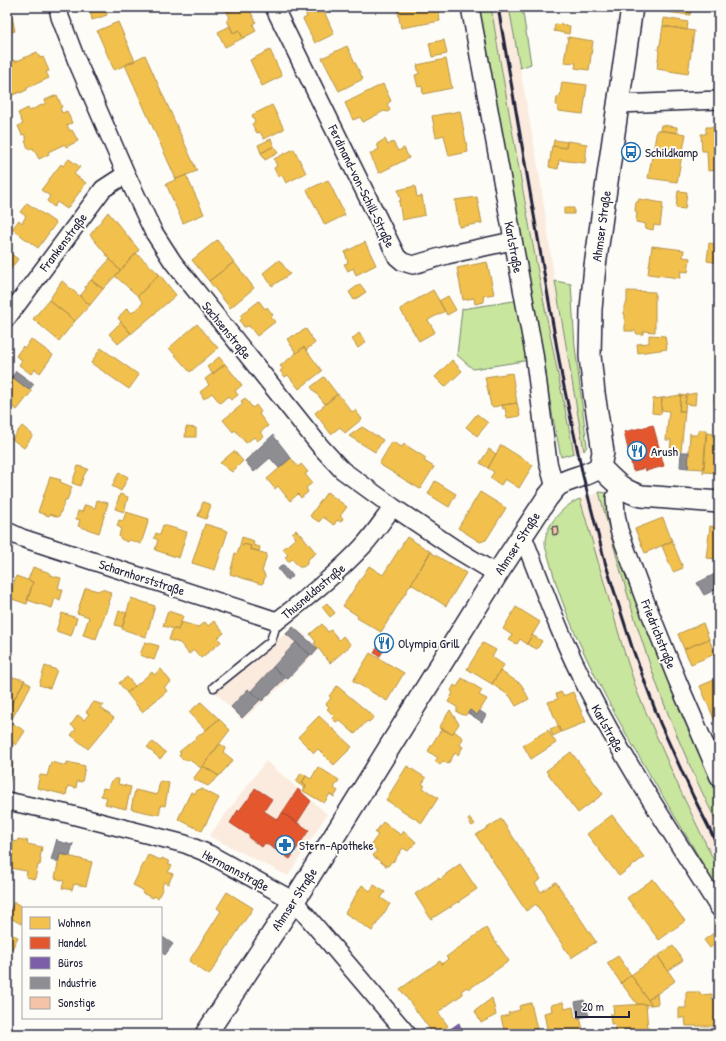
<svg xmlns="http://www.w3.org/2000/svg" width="726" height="1041" viewBox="0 0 726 1041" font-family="'Patrick Hand',sans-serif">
  <rect width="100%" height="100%" fill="#fdfcf7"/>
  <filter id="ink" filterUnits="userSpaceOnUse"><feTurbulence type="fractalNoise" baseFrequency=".025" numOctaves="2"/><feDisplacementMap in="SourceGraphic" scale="8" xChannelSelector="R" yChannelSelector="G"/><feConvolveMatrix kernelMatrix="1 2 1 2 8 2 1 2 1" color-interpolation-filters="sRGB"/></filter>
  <g filter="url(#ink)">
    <path fill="#fbebde" d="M 491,7 L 509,7 L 540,178 L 559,311 L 584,451 L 574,453 L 559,380 L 505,88 Z
      M 599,492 L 644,648 L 668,713 L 697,783 L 719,827 L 719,871 L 666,759 L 638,694 L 623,648 L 580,499 Z
      M 294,626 L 319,649 L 287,681 L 242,720 L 215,692 Z
      M 266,761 L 327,814 L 288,876 L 209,836 Z"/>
    <path fill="#c8e69e" stroke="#75846c" d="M 477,7 L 491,7 C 516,156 543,305 574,453 L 561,457 L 541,359 Z
      M 509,7 L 522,7 L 531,64 L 520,68 Z
      M 555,281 L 571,284 L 575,346 L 587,446 L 584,451 Z
      M 520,300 L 530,360 L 473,369 L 457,355 L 462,309 Z
      M 599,492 L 607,493 L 611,517 L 719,790 L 719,827 C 690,769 664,709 644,647 C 627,596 613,544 599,492 Z
      M 580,499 L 623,648 L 638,694 L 681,792 L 719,871 L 719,892 C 667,799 605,710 566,611 C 559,594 554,577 549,559 C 548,554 545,549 545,544 C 544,527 563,505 580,499 Z"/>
    <path fill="#f2c14e" stroke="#b49148" d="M 105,7 L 107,15 L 92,20 L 90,10 Z
      M 228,7 L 248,7 L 256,22 L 253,24 L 256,31 L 243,38 L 239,30 L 233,33 L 227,20 L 230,18 L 225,8 Z
      M 297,7 L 311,7 L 314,14 L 323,9 L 334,34 L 315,43 L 303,19 L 307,17 L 304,10 L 299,12 Z
      M 397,7 L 438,7 L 440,21 L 401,28 Z
      M 667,7 L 691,7 L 690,15 L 666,12 Z
      M 7,12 L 11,12 L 15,31 L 7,33 Z
      M 664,18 L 688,22 L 687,30 L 663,26 Z
      M 118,22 L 135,61 L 114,70 L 97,31 Z
      M 555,24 L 570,26 L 569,34 L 554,31 Z
      M 230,26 L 233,33 L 239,30 L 243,38 L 225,47 L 218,32 Z
      M 663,26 L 694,31 L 688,74 L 657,69 L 659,51 L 658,50 L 659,45 L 660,45 Z
      M 568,37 L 593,41 L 589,70 L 575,68 L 576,63 L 564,62 Z
      M 444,40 L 447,54 L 432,57 L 429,43 Z
      M 347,46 L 363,79 L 339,91 L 322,58 Z
      M 270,50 L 282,76 L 262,86 L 250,60 Z
      M 37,52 L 40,58 L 43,57 L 49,71 L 46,72 L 49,78 L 27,88 L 27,90 L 20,93 L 20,92 L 10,96 L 7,88 L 7,64 L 14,60 L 15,62 Z
      M 145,55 L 197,171 L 176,179 L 125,65 Z
      M 446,59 L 452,88 L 423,94 L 422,86 L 418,87 L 415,75 L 419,74 L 417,65 Z
      M 562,82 L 587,85 L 583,114 L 558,111 L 558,107 L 556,104 L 557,98 L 560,96 Z
      M 383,84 L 391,101 L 387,104 L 390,110 L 388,112 L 384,111 L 363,122 L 360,117 L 353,120 L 345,103 Z
      M 57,95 L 62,107 L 60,108 L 62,113 L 67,111 L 72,123 L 67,125 L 70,131 L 72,130 L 78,141 L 66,147 L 65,144 L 48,152 L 49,154 L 39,159 L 33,148 L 29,150 L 25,141 L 27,140 L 24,134 L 22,135 L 18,126 L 23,124 L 18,113 L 28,108 L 29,111 L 46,103 L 45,100 Z
      M 272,105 L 284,129 L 264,139 L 260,132 L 257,133 L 252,124 L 255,122 L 252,115 Z
      M 460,111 L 468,152 L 449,156 L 444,135 L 436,137 L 432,116 Z
      M 661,125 L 677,127 L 677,133 L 660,130 Z
      M 706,127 L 719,127 L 719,169 L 717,170 L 708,171 L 707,151 L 702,151 L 701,134 L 706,134 Z
      M 657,130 L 686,134 L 677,182 L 648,178 Z
      M 271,139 L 274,146 L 261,153 L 258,145 Z
      M 385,139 L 388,145 L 393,142 L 398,151 L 404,148 L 409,158 L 379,173 L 370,154 L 379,149 L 377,144 Z
      M 554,140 L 567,142 L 566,148 L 553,146 Z
      M 567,141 L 587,144 L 585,163 L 559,160 L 558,169 L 549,167 L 552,146 L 566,148 Z
      M 274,146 L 278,153 L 265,160 L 261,153 Z
      M 294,149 L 306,173 L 286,183 L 282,175 L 278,177 L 274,168 L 277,166 L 274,159 Z
      M 69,159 L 80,167 L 74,174 L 86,183 L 67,209 L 57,202 L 54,207 L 47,201 L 50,196 L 41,190 L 61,164 L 63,166 Z
      M 186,175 L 204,214 L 183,223 L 166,184 Z
      M 328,180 L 345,215 L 325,225 L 307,190 Z
      M 415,186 L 417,197 L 422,196 L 425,215 L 402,220 L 399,201 L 401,201 L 398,190 Z
      M 678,191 L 687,192 L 685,209 L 676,208 Z
      M 477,197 L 482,223 L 459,227 L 455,200 Z
      M 639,199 L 663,203 L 660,226 L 654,225 L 653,230 L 645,228 L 646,224 L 636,222 L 637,212 L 635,211 L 636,202 L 638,202 Z
      M 27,203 L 56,223 L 38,248 L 12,229 L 19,220 L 22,223 L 26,216 L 20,212 Z
      M 564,208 L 574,208 L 574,214 L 564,214 Z
      M 108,212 L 139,250 L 120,271 L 90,235 Z
      M 217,240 L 234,262 L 209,281 L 192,260 Z
      M 365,242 L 376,265 L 356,275 L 353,268 L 348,271 L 344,264 L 348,263 L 345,252 Z
      M 709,243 L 719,245 L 719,263 L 707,261 Z
      M 652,246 L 684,250 L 683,257 L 690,258 L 688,272 L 681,271 L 680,278 L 648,274 Z
      M 7,251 L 18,259 L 7,274 Z
      M 136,253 L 159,274 L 138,296 L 115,276 Z
      M 110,259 L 120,271 L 103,289 L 91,280 Z
      M 279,260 L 290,274 L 272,286 L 263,273 Z
      M 234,262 L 254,288 L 230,308 L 209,281 Z
      M 487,262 L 494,294 L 483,296 L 484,302 L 475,304 L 474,298 L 463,300 L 457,268 Z
      M 159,274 L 176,295 L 131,334 L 118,318 L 127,308 L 132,313 L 143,303 L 138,296 Z
      M 91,280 L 103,289 L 90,305 L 80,296 L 86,289 L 85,287 Z
      M 62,281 L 90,305 L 75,321 L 49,300 Z
      M 360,284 L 366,292 L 354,300 L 349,292 Z
      M 433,290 L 445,311 L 428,320 L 435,332 L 419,341 L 400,309 Z
      M 627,291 L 655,292 L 655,332 L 644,331 L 643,334 L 637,334 L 635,331 L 625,331 L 625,315 L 624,314 L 624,306 L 626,305 L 627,301 Z
      M 448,296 L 456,310 L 447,315 L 439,301 Z
      M 49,300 L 75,321 L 59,341 L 33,319 Z
      M 259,301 L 265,309 L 267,307 L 273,315 L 271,317 L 275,322 L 257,336 L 250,327 L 248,326 L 244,327 L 240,321 L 242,318 L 240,316 Z
      M 121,322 L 131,333 L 118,344 L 109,334 Z
      M 197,324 L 218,348 L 190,372 L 169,348 Z
      M 306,329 L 315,343 L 306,350 L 304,347 L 296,353 L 287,339 Z
      M 359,333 L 366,342 L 358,348 L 352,339 Z
      M 649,335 L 665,336 L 667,349 L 638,353 L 637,344 L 649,343 Z
      M 31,339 L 53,355 L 40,373 L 35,369 L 31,374 L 19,365 L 22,360 L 16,356 L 23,346 L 25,348 Z
      M 304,347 L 322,371 L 299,389 L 288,375 L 285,377 L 280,371 L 283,369 L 280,366 Z
      M 101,348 L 139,375 L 129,389 L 91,363 Z
      M 219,357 L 225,364 L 213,374 L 207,367 Z
      M 452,360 L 462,371 L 445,387 L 435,377 Z
      M 225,364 L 242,385 L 235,391 L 238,395 L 231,400 L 228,396 L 220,403 L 212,393 L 204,399 L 200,392 L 209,385 L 205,379 Z
      M 7,373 L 32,391 L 17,410 L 12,406 L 9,410 L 7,409 Z
      M 512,373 L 517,403 L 492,407 L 491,406 L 485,377 Z
      M 324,377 L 337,394 L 325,404 L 311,387 Z
      M 696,393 L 695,405 L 685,404 L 686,395 Z
      M 338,394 L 352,412 L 355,410 L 362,419 L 345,433 L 340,427 L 331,434 L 315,413 Z
      M 681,395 L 679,411 L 685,411 L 681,452 L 670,451 L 671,440 L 666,440 L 669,411 L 661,410 L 662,398 Z
      M 681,395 L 686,396 L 685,411 L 679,411 Z
      M 715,395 L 719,395 L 719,403 L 714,402 Z
      M 245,398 L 251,406 L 253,408 L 256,405 L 261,412 L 259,414 L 268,426 L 260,432 L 264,436 L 257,441 L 254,437 L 246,443 L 235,430 L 233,432 L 223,420 L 243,404 L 241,401 Z
      M 662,398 L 661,414 L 652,413 L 653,399 Z
      M 517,403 L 520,416 L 507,418 L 505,408 L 503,409 L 502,405 Z
      M 477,414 L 488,423 L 477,436 L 466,427 Z
      M 22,426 L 33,435 L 24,448 L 12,439 Z
      M 186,427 L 196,428 L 196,437 L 185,437 Z
      M 362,427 L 383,440 L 375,452 L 349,436 Z
      M 699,430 L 707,430 L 704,469 L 688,468 L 690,433 L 691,435 L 698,435 Z
      M 706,433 L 714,434 L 714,439 L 719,440 L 719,473 L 704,472 L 703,474 Z
      M 392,442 L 402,447 L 404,444 L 426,458 L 424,461 L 434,467 L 420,489 L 379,464 Z
      M 501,445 L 533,465 L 519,488 L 505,479 L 501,485 L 490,478 L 494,472 L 488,468 Z
      M 489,449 L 496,454 L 488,468 L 480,463 Z
      M 234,451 L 243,461 L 232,472 L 220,463 Z
      M 291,458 L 298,467 L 301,464 L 308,472 L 305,474 L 312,483 L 306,488 L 308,492 L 301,498 L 298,494 L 290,501 L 278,486 L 275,489 L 267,479 Z
      M 78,466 L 88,469 L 84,475 L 80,486 L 72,483 Z
      M 119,472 L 128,477 L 121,491 L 112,486 Z
      M 50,477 L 61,480 L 60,482 L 72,487 L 67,500 L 65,500 L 59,517 L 50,514 L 49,516 L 38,512 Z
      M 435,481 L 456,494 L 449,507 L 428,494 Z
      M 327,492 L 347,507 L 340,516 L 343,518 L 341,522 L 337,520 L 334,525 L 323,517 L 319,522 L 310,516 Z
      M 480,492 L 506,508 L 486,540 L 480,542 L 458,528 Z
      M 120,494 L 128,497 L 124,512 L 115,509 Z
      M 97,500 L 108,503 L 99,533 L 78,526 L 80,520 L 76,519 L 78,511 L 82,512 L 85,505 L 95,508 Z
      M 203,502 L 211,505 L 206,519 L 198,516 Z
      M 126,512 L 149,519 L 141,544 L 130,540 L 127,542 L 121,539 L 119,536 L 121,528 L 117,526 L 119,520 L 123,521 Z
      M 663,518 L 672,541 L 645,553 L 635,529 Z
      M 205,524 L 228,531 L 215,570 L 192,563 Z
      M 163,525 L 187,532 L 179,558 L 155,550 L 158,540 L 154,538 L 156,533 L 160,535 Z
      M 710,526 L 719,528 L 719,559 L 706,558 Z
      M 296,530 L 300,535 L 301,534 L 316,553 L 307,560 L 307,564 L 303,567 L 299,567 L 292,559 L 289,562 L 285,557 L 288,555 L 283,549 L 296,538 L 292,533 Z
      M 242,537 L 254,541 L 253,545 L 260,547 L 259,551 L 250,549 L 251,546 L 244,544 L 243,546 L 240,545 Z
      M 407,537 L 431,552 L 381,632 L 357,618 L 358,616 L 343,606 L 369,566 L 383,575 Z
      M 672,541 L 683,568 L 673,572 L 662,546 Z
      M 244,544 L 251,546 L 250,549 L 267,554 L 262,572 L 264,573 L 265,577 L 263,583 L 261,584 L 230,574 L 235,553 L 237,554 L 240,545 L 243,546 Z
      M 430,552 L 466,573 L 446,606 L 411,584 Z
      M 33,567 L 50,573 L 50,575 L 61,578 L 58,588 L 63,590 L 60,600 L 55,598 L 52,608 L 27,600 L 33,582 L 28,580 Z
      M 16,576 L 33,582 L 27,604 L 9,598 Z
      M 87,588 L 98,591 L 102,589 L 110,592 L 111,595 L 108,602 L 109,603 L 96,639 L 83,635 L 89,617 L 77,613 L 85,589 Z
      M 131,598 L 155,606 L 146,637 L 122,629 Z
      M 327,603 L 335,613 L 330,617 L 322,607 Z
      M 516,607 L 540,622 L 527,644 L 520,639 L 517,644 L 509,640 L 512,635 L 503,629 Z
      M 119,611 L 127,613 L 122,627 L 115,625 Z
      M 168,611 L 183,616 L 178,630 L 163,626 Z
      M 62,613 L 77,618 L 71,636 L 56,631 Z
      M 214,621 L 224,633 L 218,638 L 221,642 L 201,658 L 194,650 L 189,654 L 180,643 L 169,640 L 173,628 L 178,630 L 181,622 L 198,627 L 205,622 L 208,626 Z
      M 703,623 L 709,639 L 684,649 L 678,634 Z
      M 322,624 L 328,632 L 331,630 L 339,640 L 343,636 L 351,645 L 330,663 L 314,643 L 316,642 L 310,634 Z
      M 532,635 L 542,641 L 537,649 L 527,644 Z
      M 709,639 L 715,654 L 691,664 L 684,649 Z
      M 145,642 L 159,646 L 154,660 L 140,655 Z
      M 483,643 L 496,650 L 492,657 L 504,665 L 492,684 L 467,669 Z
      M 370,653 L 404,673 L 387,701 L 353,681 Z
      M 45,666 L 57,670 L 50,688 L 39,685 Z
      M 161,669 L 171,682 L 164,687 L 167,691 L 142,712 L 127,693 L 152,672 L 154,675 Z
      M 500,671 L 521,684 L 529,699 L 516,706 L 510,696 L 492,684 Z
      M 8,676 L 25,680 L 7,712 L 7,680 Z
      M 127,677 L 135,686 L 127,693 L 119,683 Z
      M 462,678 L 482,690 L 479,695 L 487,699 L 477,715 L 470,710 L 466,715 L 463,715 L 457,712 L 457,707 L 448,702 L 453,693 L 451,691 L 454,685 L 457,687 Z
      M 719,678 L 719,719 L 715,721 L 700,686 Z
      M 24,681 L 31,685 L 10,722 L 7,720 L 7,712 Z
      M 337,686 L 374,717 L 369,722 L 367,721 L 355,734 L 339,720 L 336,722 L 332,718 L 334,716 L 327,709 L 329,707 L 326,704 L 331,698 L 329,696 Z
      M 561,692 L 563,696 L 573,692 L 586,722 L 561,732 L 548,702 L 558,699 L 556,694 Z
      M 94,702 L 104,705 L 101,708 L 114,718 L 88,749 L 71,735 L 76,729 L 71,725 L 78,715 L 84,720 L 89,714 L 86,712 Z
      M 201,702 L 219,719 L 206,730 L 189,712 Z
      M 450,710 L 459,724 L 452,734 L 439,728 Z
      M 319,716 L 352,747 L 334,765 L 318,749 L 314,753 L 298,737 Z
      M 219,719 L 230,730 L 201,768 L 188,759 L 186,761 L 179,756 L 181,753 L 179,752 Z
      M 7,720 L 25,731 L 16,745 L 7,739 Z
      M 558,726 L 561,732 L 553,736 L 550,729 Z
      M 442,728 L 452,734 L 454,731 L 463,738 L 460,745 L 463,747 L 458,755 L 455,753 L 448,764 L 443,761 L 440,765 L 435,761 L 438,758 L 428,751 Z
      M 548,730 L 556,743 L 531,759 L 523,745 Z
      M 7,739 L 12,742 L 12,745 L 13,745 L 9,763 L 13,763 L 9,783 L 7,783 Z
      M 153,742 L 166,753 L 160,759 L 147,747 Z
      M 220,744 L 226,748 L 223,752 L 233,760 L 219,776 L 203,766 Z
      M 571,752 L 603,794 L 578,813 L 546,771 Z
      M 51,762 L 67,766 L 67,762 L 85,766 L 82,782 L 77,781 L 76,788 L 68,786 L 66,795 L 37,788 L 40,775 L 47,776 Z
      M 203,766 L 219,776 L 208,786 L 193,779 Z
      M 407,766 L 426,778 L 422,784 L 425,786 L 423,788 L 438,798 L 422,823 L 386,800 Z
      M 318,767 L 339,780 L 334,788 L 338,791 L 334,797 L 330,794 L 324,803 L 303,791 L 306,786 L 302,783 L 306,776 L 311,779 Z
      M 301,773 L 306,776 L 302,783 L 306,786 L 305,788 L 296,782 Z
      M 115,779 L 119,779 L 118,784 L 131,787 L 126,809 L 105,804 L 107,797 L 101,796 L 103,788 L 108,789 L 110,783 Z
      M 160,781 L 169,783 L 165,806 L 161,805 L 159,815 L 131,809 L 135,790 L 157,795 Z
      M 202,789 L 219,798 L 202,831 L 178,819 L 191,792 L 195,794 L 197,790 Z
      M 612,815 L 644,857 L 619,876 L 587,834 Z
      M 470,818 L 475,824 L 472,826 L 468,820 Z
      M 501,819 L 541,879 L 535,883 L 541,892 L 556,882 L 596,942 L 571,958 L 536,904 L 526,911 L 476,835 Z
      M 383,822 L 401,835 L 404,831 L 416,842 L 408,851 L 403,848 L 393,862 L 392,861 L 388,866 L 386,866 L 373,856 L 377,850 L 370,846 L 378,835 L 375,833 Z
      M 18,839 L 28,841 L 27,844 L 42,847 L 40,858 L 41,858 L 40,865 L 38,865 L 35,879 L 26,877 L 27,871 L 9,868 L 14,841 L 17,842 Z
      M 60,854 L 92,862 L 86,886 L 74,884 L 72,890 L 62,888 L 64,881 L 55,878 Z
      M 148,855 L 161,860 L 162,858 L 170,862 L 168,864 L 172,866 L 168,872 L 173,874 L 168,884 L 164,882 L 162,886 L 163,887 L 158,898 L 154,896 L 153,898 L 142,893 L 143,890 L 133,885 Z
      M 460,864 L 477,889 L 459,901 L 459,903 L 457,902 L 451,906 L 451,908 L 450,907 L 431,919 L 415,894 L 439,878 L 440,880 L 446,875 L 446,874 Z
      M 653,879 L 685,921 L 659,940 L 627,898 Z
      M 362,885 L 370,891 L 374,885 L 385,892 L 381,898 L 390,904 L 372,931 L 345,913 Z
      M 227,892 L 253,908 L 209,975 L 189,961 L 221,911 L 217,908 Z
      M 14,902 L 24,908 L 23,908 L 23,920 L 21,924 L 7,916 Z
      M 486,928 L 509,961 L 469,989 L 467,987 L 461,991 L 463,994 L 438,1012 L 448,1026 L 440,1031 L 438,1029 L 432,1032 L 400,989 L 440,961 L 442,964 L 448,959 L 446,957 Z
      M 714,933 L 719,941 L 710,948 L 704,940 Z
      M 10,934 L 18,937 L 12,949 L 7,946 L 7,940 Z
      M 673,946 L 683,960 L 668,971 L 658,956 Z
      M 618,956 L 631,975 L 621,983 L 607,963 Z
      M 658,956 L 675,981 L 648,1000 L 631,975 Z
      M 631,975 L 648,1000 L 652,1005 L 637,1004 L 621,983 Z
      M 686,992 L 700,992 L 700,995 L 712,994 L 712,1000 L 716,1000 L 717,1026 L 686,1026 L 685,1018 L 679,1018 L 679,1008 L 686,1008 Z
      M 657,993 L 658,1004 L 652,1005 L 648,1000 Z
      M 492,998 L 496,1015 L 481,1023 L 475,1011 Z
      M 563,1002 L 565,1009 L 573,1007 L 575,1018 L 580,1017 L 583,1030 L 572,1032 L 573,1034 L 548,1034 L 544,1013 L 552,1011 L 551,1005 Z
      M 716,1002 L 719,1002 L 719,1021 L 716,1021 Z
      M 531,1003 L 538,1034 L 505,1034 L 501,1017 L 509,1015 L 508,1013 L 520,1010 L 519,1006 Z
      M 646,1004 L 648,1029 L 615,1031 L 615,1024 L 611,1024 L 611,1023 L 610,1014 L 614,1014 L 613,1006 Z"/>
    <path fill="#e4572e" stroke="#aa4732" d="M 653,425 L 664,466 L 646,471 L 645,468 L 633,471 L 624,432 Z
      M 385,635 L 391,639 L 380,656 L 374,653 Z
      M 255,788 L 272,799 L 264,811 L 278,820 L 282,813 L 309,830 L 290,859 L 265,843 L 262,847 L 249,838 L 250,836 L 230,823 L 238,810 L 239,811 L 247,800 L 248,800 Z
      M 298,789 L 311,801 L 297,823 L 282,813 Z"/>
    <path fill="#7b5ea7" stroke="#604c87" d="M 459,1023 L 463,1034 L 443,1034 Z
      M 485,1030 L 486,1034 L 466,1034 Z"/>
    <path fill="#8d8d92" stroke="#6d6d78" d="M 16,371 L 34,384 L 29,390 L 12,377 Z
      M 273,435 L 291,458 L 279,468 L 270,458 L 254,472 L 245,461 Z
      M 681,452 L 689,452 L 688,468 L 680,467 Z
      M 283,564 L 293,576 L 287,580 L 278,569 Z
      M 719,572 L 719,588 L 704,595 L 697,583 Z
      M 293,627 L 318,649 L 312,656 L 286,634 Z
      M 296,642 L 310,655 L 287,679 L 273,667 Z
      M 273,667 L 285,678 L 262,701 L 251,691 Z
      M 248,689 L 260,700 L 242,718 L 231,707 Z
      M 470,710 L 477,715 L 480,711 L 486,715 L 482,722 L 468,713 Z
      M 57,839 L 57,841 L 72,845 L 73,843 L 70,856 L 60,854 L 58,862 L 51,860 Z
      M 161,936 L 173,944 L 165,955 L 161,952 Z
      M 584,1000 L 589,1016 L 578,1018 L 575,1002 Z"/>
    <path fill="#f5c3a5" stroke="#22223b" d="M 558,526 L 559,534 L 553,535 L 552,527 Z"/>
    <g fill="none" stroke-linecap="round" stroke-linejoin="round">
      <defs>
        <path id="service" d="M 214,687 L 271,641 L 277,621"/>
        <path id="minor" d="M 58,7 L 60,17 L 76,59 L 126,174 L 153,231 L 173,262 L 320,446 L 342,470 L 393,507 L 454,548 L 497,574
          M 274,7 L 397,257 L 403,262 L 413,265 L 447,255 L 512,241
          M 470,7 L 534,353 L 548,462 L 555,488
          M 619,104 L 719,100
          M 7,318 L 103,189 L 126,174
          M 620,487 L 615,498 L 616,514 L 619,530 L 644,598 L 678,682 L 719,777
          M 7,531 L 22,538 L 277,621 C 307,598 337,574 363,546 C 374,534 383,520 393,507
          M 522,534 C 543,587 562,641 588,690 C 627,766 674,836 719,908
          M 7,801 L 64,813 L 185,844 L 209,854 L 294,901 L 407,1034"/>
        <path id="tertiary" d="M 600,467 C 613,480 623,492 642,496 L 719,502
          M 206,1034 L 294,901 L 497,574 L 547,498 C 551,493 555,487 560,484 C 573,477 588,476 600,467 L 603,452 L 594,393 L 590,356 L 591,309 L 595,266 L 632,7"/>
      </defs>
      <use href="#service" stroke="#22223b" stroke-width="11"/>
      <use href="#minor" stroke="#22223b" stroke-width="20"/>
      <use href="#tertiary" stroke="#22223b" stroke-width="24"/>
      <use href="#service" stroke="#fdfcf7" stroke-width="8"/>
      <use href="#minor" stroke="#fdfcf7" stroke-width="17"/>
      <use href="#tertiary" stroke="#fdfcf7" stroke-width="21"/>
      <path stroke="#22223b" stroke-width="3" d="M 498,7 L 562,377 L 583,476 L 605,562 L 632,647 L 660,723 L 693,796 L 719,848"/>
    </g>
  </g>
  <defs>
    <symbol id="bus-ring" viewBox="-11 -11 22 22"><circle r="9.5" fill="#fdfcf7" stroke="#1f6fb2" stroke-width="1.5"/><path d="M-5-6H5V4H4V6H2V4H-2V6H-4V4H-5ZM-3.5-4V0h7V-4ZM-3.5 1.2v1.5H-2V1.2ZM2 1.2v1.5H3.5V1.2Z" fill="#1f6fb2"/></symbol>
    <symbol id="restaurant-ring" viewBox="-11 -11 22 22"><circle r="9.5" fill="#fdfcf7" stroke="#1f6fb2" stroke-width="1.5"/><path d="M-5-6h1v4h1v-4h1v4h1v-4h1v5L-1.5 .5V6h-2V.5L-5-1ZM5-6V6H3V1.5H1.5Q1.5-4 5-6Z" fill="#1f6fb2"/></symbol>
    <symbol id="pharmacy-ring" viewBox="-11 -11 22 22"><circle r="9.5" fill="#fdfcf7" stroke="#1f6fb2" stroke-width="1.5"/><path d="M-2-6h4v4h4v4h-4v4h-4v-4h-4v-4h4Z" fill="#1f6fb2"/></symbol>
  </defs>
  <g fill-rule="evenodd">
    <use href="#bus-ring" x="620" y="141" width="22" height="22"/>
    <use href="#restaurant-ring" x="626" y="440" width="22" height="22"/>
    <use href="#restaurant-ring" x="373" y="632" width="22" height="22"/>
    <use href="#pharmacy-ring" x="274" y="834" width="22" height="22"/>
  </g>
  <g text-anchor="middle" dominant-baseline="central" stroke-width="4" stroke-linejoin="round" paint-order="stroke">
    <g font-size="13" fill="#22223b" stroke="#fdfcf7" text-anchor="start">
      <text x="645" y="152">Schildkamp</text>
      <text x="651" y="451">Arush</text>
      <text x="398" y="643">Olympia Grill</text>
      <text x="299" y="845">Stern-Apotheke</text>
    </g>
    <g font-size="13" fill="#22223b" stroke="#fdfcf7">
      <text transform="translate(362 186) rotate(64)">Ferdinand-von-Schill-Straße</text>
      <text transform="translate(601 226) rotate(-82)">Ahmser Straße</text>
      <text transform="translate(63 242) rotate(-53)">Frankenstraße</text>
      <text transform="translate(514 247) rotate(79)">Karlstraße</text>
      <text transform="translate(227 330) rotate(51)">Sachsenstraße</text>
      <text transform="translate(517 543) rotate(-57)">Ahmser Straße</text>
      <text transform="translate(142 577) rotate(18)">Scharnhorststraße</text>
      <text transform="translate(313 591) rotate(-40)">Thusneldastraße</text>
      <text transform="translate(659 634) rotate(68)">Friedrichstraße</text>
      <text transform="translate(608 728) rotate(61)">Karlstraße</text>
      <text transform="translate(236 870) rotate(28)">Hermannstraße</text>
      <text transform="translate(294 899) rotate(-57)">Ahmser Straße</text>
    </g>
  </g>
  <rect width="726" height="1041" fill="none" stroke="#fdfcf7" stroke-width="24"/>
  <rect x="12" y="12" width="702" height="1017" fill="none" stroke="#22223b" stroke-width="1.5" filter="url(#ink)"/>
  <rect x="22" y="907" width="140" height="112" fill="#fdfcf7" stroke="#a5a5ac"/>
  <rect x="30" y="917" width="20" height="12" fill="#f2c14e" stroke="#a5a5ac"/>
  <text x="58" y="927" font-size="12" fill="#22223b">Wohnen</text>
  <rect x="30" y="937" width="20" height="12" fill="#e4572e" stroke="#a5a5ac"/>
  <text x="58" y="947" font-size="12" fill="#22223b">Handel</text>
  <rect x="30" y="957" width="20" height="12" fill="#7b5ea7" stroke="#a5a5ac"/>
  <text x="58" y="967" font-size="12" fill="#22223b">Büros</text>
  <rect x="30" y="977" width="20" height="12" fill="#8d8d92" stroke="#a5a5ac"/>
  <text x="58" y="987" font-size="12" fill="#22223b">Industrie</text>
  <rect x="30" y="997" width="20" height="12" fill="#f5c3a5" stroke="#a5a5ac"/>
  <text x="58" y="1007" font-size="12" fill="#22223b">Sonstige</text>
  <path d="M576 1011v6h53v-6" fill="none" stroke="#22223b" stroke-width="2"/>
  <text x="582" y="1011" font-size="12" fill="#22223b" stroke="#fdfcf7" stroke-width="3" paint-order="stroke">20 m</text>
</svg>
